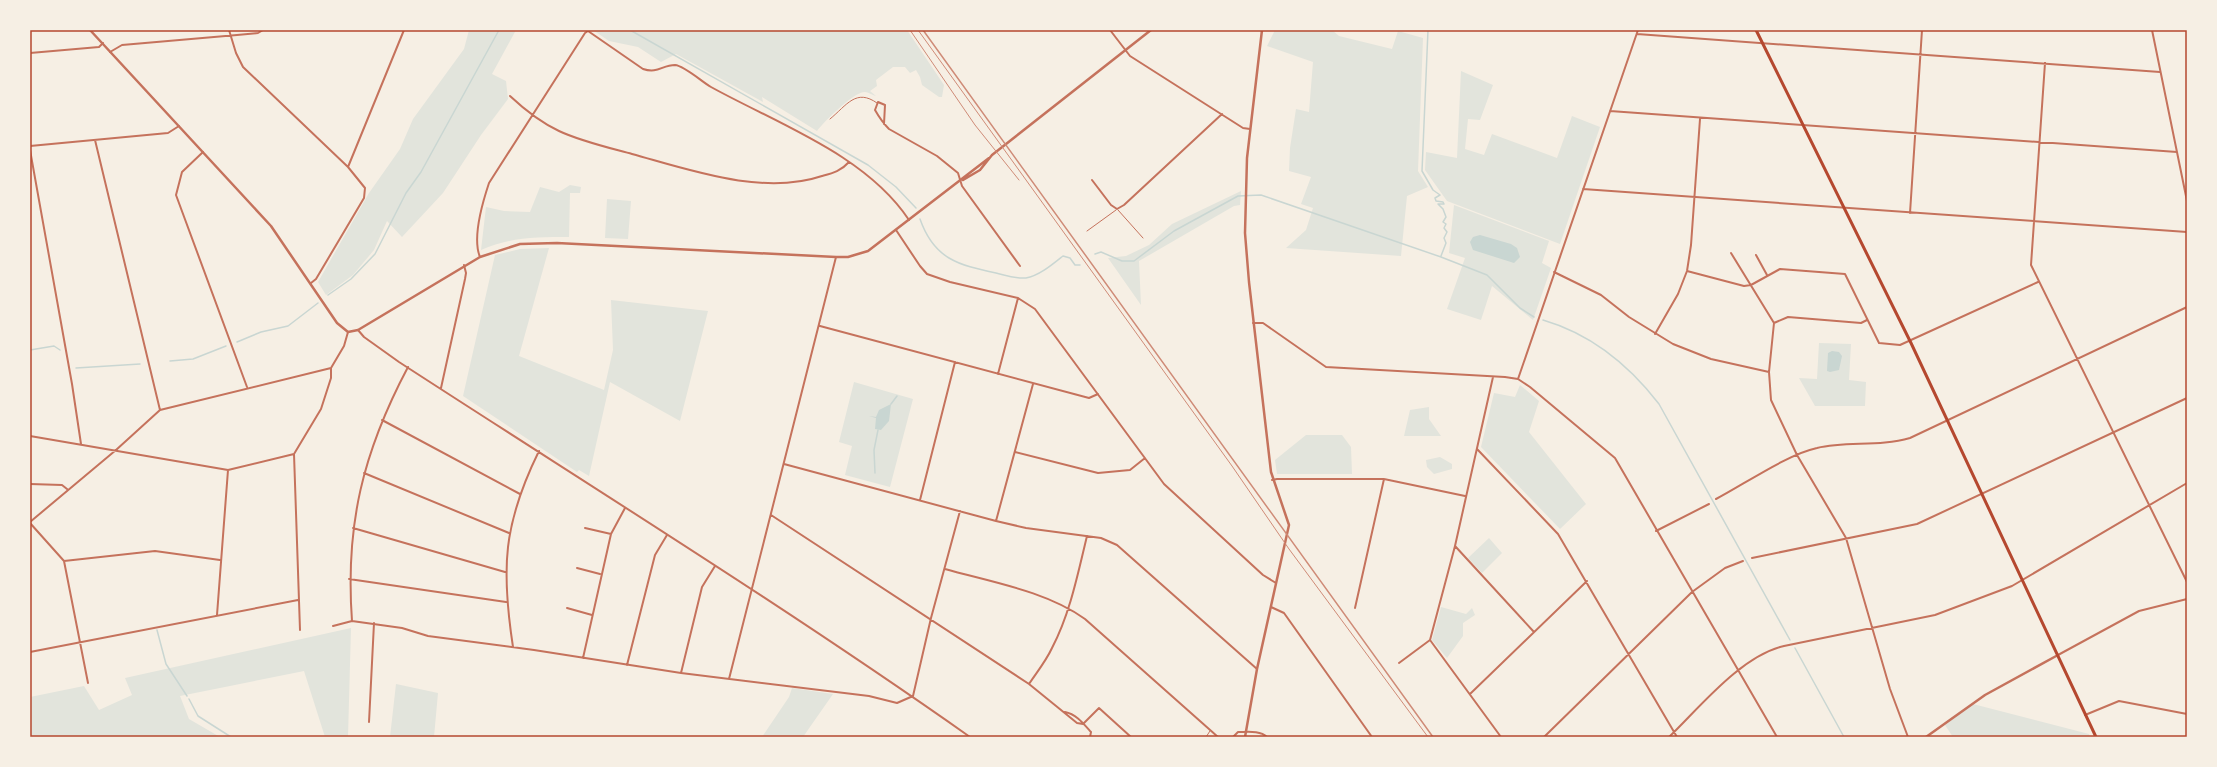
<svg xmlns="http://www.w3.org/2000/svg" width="2217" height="767" viewBox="0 0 2217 767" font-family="Ubuntu,sans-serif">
  <rect width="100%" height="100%" fill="#f6efe4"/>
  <path fill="#e2e4dc" d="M 469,30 L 516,30 L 492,74 L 506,81 L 508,99 L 481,135 L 443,193 L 402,237 L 387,221 L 374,250 L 353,275 L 326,295 L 318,282 L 369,193 L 400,149 L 413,119 L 464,49 Z
    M 593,30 L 907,30 L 944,85 L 942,97 L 939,97 L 922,85 L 920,77 L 916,70 L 910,73 L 905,67 L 893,67 L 876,80 L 877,86 L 870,91 L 876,96 C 872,95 868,92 865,92 C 853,92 824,122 817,131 L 762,97 L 763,102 L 676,54 L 661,62 L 638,47 L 609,41 Z
    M 1275,30 L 1332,30 L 1339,36 L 1392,49 L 1398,31 L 1423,38 L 1418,171 L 1428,187 L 1407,196 L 1401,256 L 1286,248 L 1306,230 L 1313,208 L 1301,204 L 1311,177 L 1289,171 L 1290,148 L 1296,109 L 1309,112 L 1313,62 L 1267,46 Z
    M 1461,71 L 1493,85 L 1480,120 L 1468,119 L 1465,149 L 1484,155 L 1492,134 L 1557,158 L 1572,116 L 1600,127 L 1560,244 L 1447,201 L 1425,170 L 1426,152 L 1457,158 Z
    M 570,185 L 581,187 L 580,193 L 570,193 L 569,237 C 537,237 510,237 481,250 L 486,207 L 504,211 L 530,212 L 540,187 L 559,192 Z
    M 1241,191 L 1240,205 L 1234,206 L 1139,261 L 1141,305 L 1108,258 L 1126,256 L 1149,245 L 1172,224 Z
    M 607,199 L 631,201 L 628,239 L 605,238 Z
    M 1454,205 L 1549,241 L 1542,263 L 1551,268 L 1533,320 L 1492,286 L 1481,320 L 1447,309 L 1465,258 L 1449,253 Z
    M 549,248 L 519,356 L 604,390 L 613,350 L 611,300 L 708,311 L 680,421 L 610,382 L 589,476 L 579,470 L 577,472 L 463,396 L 495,255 L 520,249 Z
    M 1819,343 L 1851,344 L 1849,380 L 1866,382 L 1865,406 L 1815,406 L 1799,378 L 1817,379 Z
    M 854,382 L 913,399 L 890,487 L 845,475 L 852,446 L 839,442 Z
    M 1520,385 L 1539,401 L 1529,432 L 1586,504 L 1560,529 L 1481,447 L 1494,393 L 1515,397 Z
    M 1429,407 L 1429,419 L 1441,436 L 1404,436 L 1410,410 Z
    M 1306,435 L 1342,435 L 1351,447 L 1352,474 L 1277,474 L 1275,460 Z
    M 1440,457 L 1452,464 L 1452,469 L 1434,474 L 1427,467 L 1426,460 Z
    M 1489,538 L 1502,553 L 1482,573 L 1468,558 Z
    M 1441,607 L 1466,614 L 1472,608 L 1475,615 L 1463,623 L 1463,636 L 1447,658 L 1432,640 Z
    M 351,628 L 348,737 L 325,737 L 304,671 L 180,696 L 189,719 L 220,737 L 30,737 L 30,697 L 84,686 L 99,710 L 132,695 L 125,678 Z
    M 396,684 L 438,693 L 434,737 L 390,737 Z
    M 792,688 L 833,694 L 803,737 L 762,737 L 789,697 Z
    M 1973,704 L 2089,734 L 2090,737 L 1953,737 L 1945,725 Z"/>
  <path fill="#c9d6d2" d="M 1480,235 L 1511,244 L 1517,248 L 1520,257 L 1514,263 L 1473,250 L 1470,242 L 1473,237 Z
    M 1832,351 L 1839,352 L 1842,356 L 1839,370 L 1830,372 L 1827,371 L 1828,353 Z
    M 891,404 L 889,421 L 881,430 L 875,429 L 876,418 L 869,416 L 876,417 L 879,410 Z"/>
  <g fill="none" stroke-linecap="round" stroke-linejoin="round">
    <path stroke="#c9d6d2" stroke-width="1.5" d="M 630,30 L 868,165 L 896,187 L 916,208
      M 1428,30 L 1422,171 L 1433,190 L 1440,195 L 1435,198 L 1436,201 L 1443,202 L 1444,204 L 1438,204 L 1443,209 L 1446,217 L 1443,222 L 1446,224 L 1444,228 L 1447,232 L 1444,238 L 1446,243 L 1441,256
      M 920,219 C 934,259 958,265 996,273 C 1005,275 1016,279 1026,278 C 1039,276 1053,264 1063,256 L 1070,258 L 1075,265 L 1080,265
      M 1095,254 L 1101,252 L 1122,261 L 1134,261 L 1174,231 L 1238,196 L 1261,195 L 1441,257 L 1487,275 L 1520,308 L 1534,317
      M 328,295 L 351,279 L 375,254 L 406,193 L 421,172 L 499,30
      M 1543,320 C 1591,334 1629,365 1659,404 L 1790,640
      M 237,342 L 261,332 L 288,326 L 318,303
      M 30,350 L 54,346 L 60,350
      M 170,361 L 193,359 L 226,346
      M 76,368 L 140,364
      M 891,404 L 897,396
      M 875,473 L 874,450 L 878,430
      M 157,630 L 166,664 L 187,696
      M 1795,648 L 1844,737
      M 189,699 L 198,716 L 231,737"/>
    <path stroke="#c5725c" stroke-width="1" d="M 830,119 C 847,105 856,88 877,103
      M 1118,210 L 1143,238
      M 1087,231 L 1116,210
      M 1206,737 L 1210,731"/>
    <path stroke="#c5725c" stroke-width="2" d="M 229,30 L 236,53 L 243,67 L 348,167 L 365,188 L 364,198 L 316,279 L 311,283
      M 1110,30 L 1130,56 L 1243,128 L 1250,129
      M 2152,30 L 2187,201
      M 1637,34 L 2160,72
      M 110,52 L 122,45 L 237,35 L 258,33 L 263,30
      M 30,53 L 99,47 L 103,43
      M 2045,63 L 2031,265 L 2187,582
      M 510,96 C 526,111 540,122 559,131 C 580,141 610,148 632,154 C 690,170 763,196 822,176 C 833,173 841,171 849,162
      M 1610,111 L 2177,152
      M 884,124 L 885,105 L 878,102 L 875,110 C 879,117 883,123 889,129 L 937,156 L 958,173 L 962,186 L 1020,266
      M 95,140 L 160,410
      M 30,146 L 168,133 L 179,126
      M 30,150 L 72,384 L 81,444
      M 203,152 L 182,172 L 176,195 L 247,387
      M 348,167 L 404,30
      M 1092,180 L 1111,205 L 1117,209 L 1124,205 L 1222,114
      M 1583,189 L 2187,232
      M 1910,213 L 1922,30
      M 896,230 L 920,266 L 927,274 L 950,282 L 1018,298 L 1035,309 L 1164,484 L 1263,575 L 1276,583
      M 1731,253 L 1774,323 L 1769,372 L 1771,400 L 1797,455 L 1846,538 L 1890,689 L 1908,737
      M 1756,255 L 1767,275
      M 480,257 C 472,238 483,201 489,183 L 585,33 L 588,31 L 643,69 C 658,74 662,65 675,65 C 685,66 702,82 711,87 C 778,124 866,155 909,220
      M 1687,271 L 1744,286 L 1751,285 L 1780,269 L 1845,274 L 1879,343 L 1900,345 L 2038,282
      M 1554,272 L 1601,295 L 1629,317 L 1673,344 L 1711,359 L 1769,372
      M 1253,323 L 1263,323 L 1326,367 L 1505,377 L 1518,379 L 1530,387 L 1615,458 L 1777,737
      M 1774,323 L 1788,317 L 1861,323 L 1867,320
      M 820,326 L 1089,398 L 1098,394
      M 358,330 L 364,337 L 399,362 C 590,486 784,606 970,737
      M 1655,334 L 1678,294 L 1687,271 L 1691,245 L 1700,119
      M 998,374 L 1018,298
      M 1493,377 L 1455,546 L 1430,640 L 1501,737
      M 1518,379 L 1638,30
      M 441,388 L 465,279 L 466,273 L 464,265
      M 382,420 L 520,494
      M 30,436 L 228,470 L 294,454
      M 1477,449 L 1558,534 L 1677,737
      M 1015,452 L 1098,473 L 1130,470 L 1145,458
      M 784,464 L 996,521 L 1026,528 L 1101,538 L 1117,545 L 1257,669
      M 364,473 L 509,533
      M 1272,480 L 1277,479 L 1384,479 L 1465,496
      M 30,484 L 62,485 L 67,489
      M 1716,499 C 1743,485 1788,454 1817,448 C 1847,441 1879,447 1910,438 L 2187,307
      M 920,500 L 955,362
      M 771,515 L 1029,684 L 1077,723 L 1083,724
      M 996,521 L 1033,384
      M 30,522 L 116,450 L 160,410 L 331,368
      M 30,523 L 64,561 L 88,683
      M 353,528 L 505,572
      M 585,528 L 611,534
      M 1656,531 L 1709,504
      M 1455,546 L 1534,632
      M 1752,558 L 1917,524 L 2187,398
      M 64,561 L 155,551 L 220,560
      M 577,568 L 600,574
      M 945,569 C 991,582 1046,591 1085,619 L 1218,737
      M 349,579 L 506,602
      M 1271,607 L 1284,613 L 1372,737
      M 567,608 L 592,615
      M 1355,608 L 1384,479
      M 217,615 L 228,470
      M 352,621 L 402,628 L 428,636 L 534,650 L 681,673 L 869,696 L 897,703 L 913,696 L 931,618 L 960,511
      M 333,626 L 352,621 C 345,525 363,452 408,367
      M 300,630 L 294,454 L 321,409 L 331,378 L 331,368 L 344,346 L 348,332
      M 513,647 C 501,569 503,524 539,451
      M 30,652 L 298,600
      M 2058,655 L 2139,611 L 2187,599
      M 583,658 L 611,534 L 625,508
      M 1399,663 L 1430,640
      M 627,665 L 655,555 L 667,535
      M 681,673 L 702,587 L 715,566
      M 729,679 L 836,257
      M 1029,684 C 1037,672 1046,661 1052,648 C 1070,614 1078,573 1087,536
      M 1470,694 L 1587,581
      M 1065,712 C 1076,714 1083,723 1091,732 L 1090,737
      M 2085,715 L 2119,701 L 2187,714
      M 369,722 L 374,623
      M 1083,724 L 1099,708 L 1131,737
      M 1233,737 L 1238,732 C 1247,732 1260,730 1267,737
      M 1544,737 L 1692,592 L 1725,568 L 1743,561
      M 1669,737 C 1701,706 1741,656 1784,646 L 1935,615 L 2012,586 L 2187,483"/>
    <path stroke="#c5725c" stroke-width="2.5" d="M 90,30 L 271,226 L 337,323 L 348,332 L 358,330 L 480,257 L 520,244 L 557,243 L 836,257 L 848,257 L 868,251 L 989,158
      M 963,180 L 980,170 L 992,155 L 1151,30
      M 1245,737 L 1257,669 L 1289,525 L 1271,472 L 1249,282 L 1245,233 L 1247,158 L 1262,30
      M 1926,737 L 1985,695 L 2058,655"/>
    <path stroke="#b5482f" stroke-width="3" d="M 1756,30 L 1911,343 L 2096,737"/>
    <path stroke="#cf8b77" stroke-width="1" d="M 910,30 L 975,125 L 1019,180
      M 918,30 L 1232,466 L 1289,549 L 1428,737"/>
    <path stroke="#cf8b77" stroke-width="1.5" d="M 923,30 L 1433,737"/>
  </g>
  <rect width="2217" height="767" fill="none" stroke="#f6efe4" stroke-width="62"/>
  <rect x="31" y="31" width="2155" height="705" fill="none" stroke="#b5482f" stroke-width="1.5"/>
</svg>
